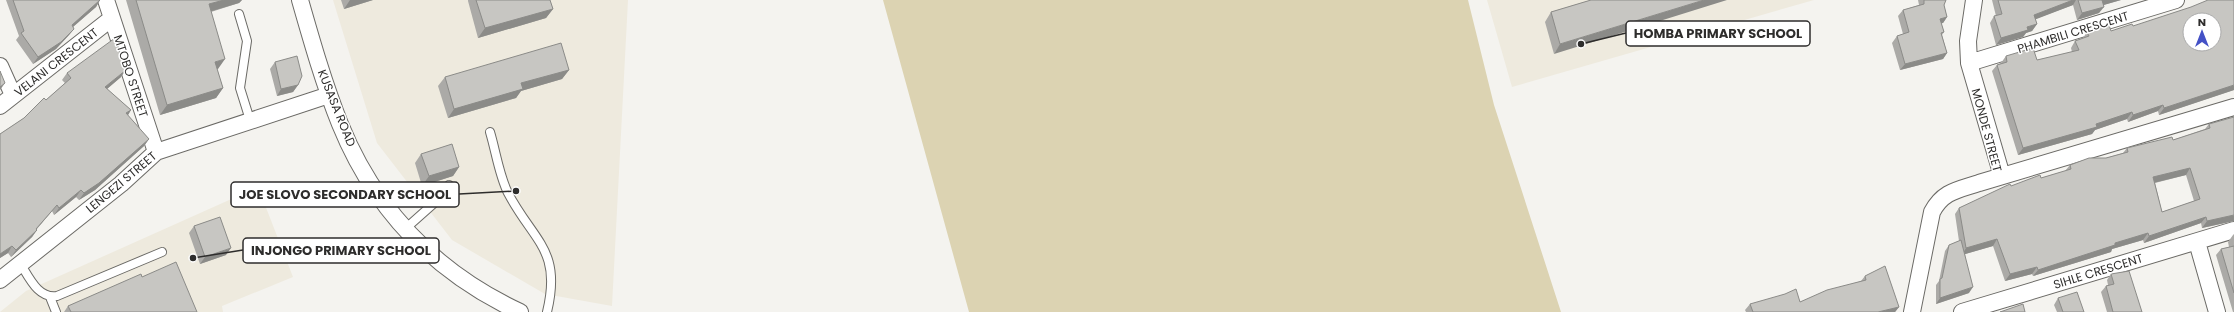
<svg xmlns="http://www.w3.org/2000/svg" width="2234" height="312" viewBox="0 0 2234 312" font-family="Poppins,sans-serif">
  <rect width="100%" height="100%" fill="#f4f3ef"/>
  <path fill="#eeeade" d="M 333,0 L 628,0 L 612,306 L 545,294 L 452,240 L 377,143 Z
    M 1487,0 L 1814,0 L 1512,87 Z
    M 258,187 L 293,277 L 222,306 L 223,312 L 0,312 L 26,291 Z"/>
  <path fill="#dcd3b2" d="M 883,0 L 1468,0 L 1494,105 L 1561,312 L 969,312 Z"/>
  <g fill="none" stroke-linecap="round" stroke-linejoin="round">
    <defs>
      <path id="service" d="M 239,14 L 247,41 L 240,88 L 250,120
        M 490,132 C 496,152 499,175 508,193 C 534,242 562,250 547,312
        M 405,229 L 441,197 L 449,185
        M 20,263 C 29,277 38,299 57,296 L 162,252
        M 50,297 L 56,312"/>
      <path id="minor" d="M 106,0 L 156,152
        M 300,0 C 312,42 324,84 340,124 C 375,210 436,273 520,312
        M 1974,0 L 1968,41 L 1969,63 L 2002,176
        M 1969,63 L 2176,0
        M 0,66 L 13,95
        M 0,106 L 112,18
        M 2197,242 L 2217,312
        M 0,280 L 121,184 L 156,152 L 329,95
        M 1912,312 L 1932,212 C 1943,191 1958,190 1979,183 L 2234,107
        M 1962,312 L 2234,230"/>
    </defs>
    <use href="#service" stroke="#6b6a66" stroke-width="10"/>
    <use href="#minor" stroke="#6b6a66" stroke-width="18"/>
    <use href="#service" stroke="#fff" stroke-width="8"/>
    <use href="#minor" stroke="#fff" stroke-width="16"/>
  </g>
  <path fill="#abaaa7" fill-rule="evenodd" d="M 6,0 L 100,0 L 96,7 L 73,27 L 74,29 L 69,35 L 56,49 L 33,64 L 16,40 L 19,36 Z
    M 126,0 L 242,0 L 239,3 L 211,12 L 218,69 L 217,69 L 223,88 L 216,98 L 160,115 Z
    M 341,0 L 373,0 L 344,9 Z
    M 468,0 L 550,0 L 553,9 L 546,18 L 478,38 L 468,1 Z
    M 1591,0 L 1554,54 L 1545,22 L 1551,12 Z
    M 1918,0 L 1946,0 L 1944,5 L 1947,17 L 1943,23 L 1941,23 L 1944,32 L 1942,35 L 1947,53 L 1943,59 L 1900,70 L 1892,43 L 1897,36 L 1903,34 L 1898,16 L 1903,10 L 1919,5 Z
    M 1992,0 L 2121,0 L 2103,5 L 2099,13 L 2077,20 L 2073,5 L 2035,19 L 2037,24 L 2032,31 L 2026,33 L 2023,37 L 1996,45 L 1990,23 L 1994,16 L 1996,16 Z
    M 2133,26 L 2234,90 L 2159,115 L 2158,111 L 2128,122 L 2127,119 L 2095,130 L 2092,134 L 2018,155 L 1992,71 L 1997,65 L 2001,63 L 2006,56 L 2037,60 L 2072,52 L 2071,48 L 2075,41 L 2083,38 L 2087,32 L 2111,31 Z
    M 275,62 L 298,85 L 293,92 L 277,96 L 270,69 Z
    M 569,70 L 562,79 L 521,91 L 516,98 L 448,118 L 438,86 L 445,77 Z
    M 67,73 L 121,77 L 107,89 L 131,110 L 127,115 L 149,139 L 144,146 L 95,190 L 79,200 L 76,197 L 54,215 L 52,211 L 36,229 L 37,230 L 32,237 L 11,257 L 8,253 L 0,258 L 0,134 L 24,118 L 46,100 L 65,83 L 62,80 Z
    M 2209,124 L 2234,221 L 2202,228 L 2201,223 L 2144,243 L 2143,240 L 2112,249 L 2111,252 L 2033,276 L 2032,274 L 2005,281 L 1993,246 L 1965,254 L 1969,293 L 1936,304 L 1936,285 L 1939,281 L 1945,251 L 1949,245 L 1959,241 L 1955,214 L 1959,208 L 2011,186 L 2041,178 L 2065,171 L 2070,165 L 2106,158 L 2123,153 L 2127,148 L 2173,140 L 2205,129 ZM 2186,175 L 2194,201 L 2162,212 L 2155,183 Z
    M 421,154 L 459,167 L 453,176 L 422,186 L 415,163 Z
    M 194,226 L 226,255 L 200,264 L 189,233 Z
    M 2234,234 L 2234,312 L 2233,312 L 2216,255 L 2221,249 L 2229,247 L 2228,242 L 2233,235 Z
    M 2111,274 L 2142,312 L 2107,312 L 2101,292 L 2106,286 L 2108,285 L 2107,280 Z
    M 1865,276 L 1899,307 L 1895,312 L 1746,312 L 1745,310 L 1750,304 L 1800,302 L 1861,281 Z
    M 142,277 L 197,312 L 64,312 L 68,306 Z
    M 2058,298 L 2084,312 L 2057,312 L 2054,305 Z"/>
  <path fill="#8b8b88" d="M 100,0 L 96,7 L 67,32 L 72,25 Z
    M 224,0 L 242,0 L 239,3 L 202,14 L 209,4 Z
    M 350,0 L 373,0 L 344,9 Z
    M 1704,0 L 1727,0 L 1554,54 L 1560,44 Z
    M 2073,0 L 2076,0 L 2073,5 L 2029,22 L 2034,15 Z
    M 2102,0 L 2121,0 L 2097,7 Z
    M 2104,7 L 2099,13 L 2077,20 L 2082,13 Z
    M 553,9 L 546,18 L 478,38 L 485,28 Z
    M 1947,17 L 1943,23 L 1935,25 L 1940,19 Z
    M 2037,24 L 2032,31 L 2026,33 L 2023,37 L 1996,45 L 2001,38 L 2027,27 Z
    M 74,29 L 69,35 L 56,49 L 33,64 L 38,57 Z
    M 1947,53 L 1943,59 L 1900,70 L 1905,64 Z
    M 225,59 L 218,69 L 208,72 L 215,62 Z
    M 126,70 L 121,77 L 101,94 L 105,87 Z
    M 569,70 L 562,79 L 521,91 L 516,98 L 448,118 L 454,109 L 521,83 Z
    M 5,83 L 0,90 L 0,87 Z
    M 298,85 L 293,92 L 277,96 L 281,89 Z
    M 2234,85 L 2234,90 L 2159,115 L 2164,108 Z
    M 223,88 L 216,98 L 160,115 L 167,105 Z
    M 2163,105 L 2158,111 L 2128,122 L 2133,115 Z
    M 131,110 L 127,117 L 126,113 Z
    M 2132,112 L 2127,119 L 2095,130 L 2092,134 L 2018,155 L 2023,148 Z
    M 149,139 L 144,146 L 95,190 L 79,200 L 84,193 Z
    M 459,167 L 453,176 L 422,186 L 429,176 Z
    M 2190,168 L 2186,175 L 2149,184 L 2153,177 Z
    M 81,190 L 76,197 L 54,215 L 59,208 Z
    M 57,205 L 52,211 L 31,236 L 36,229 Z
    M 2234,215 L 2234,221 L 2202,228 L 2207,221 Z
    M 2206,217 L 2201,223 L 2144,243 L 2149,236 Z
    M 37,230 L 32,237 L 11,257 L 16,250 Z
    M 2148,233 L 2143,240 L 2112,249 L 2111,252 L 2033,276 L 2038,270 L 2115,243 Z
    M 1997,239 L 1993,246 L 1962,255 L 1966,248 Z
    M 12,246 L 8,253 L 0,258 L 0,254 Z
    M 231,248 L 226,255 L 200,264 L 205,257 Z
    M 2037,267 L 2032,274 L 2005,281 L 2010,274 Z
    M 1973,287 L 1969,293 L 1936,304 L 1940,298 Z
    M 1899,307 L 1895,312 L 1878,312 Z"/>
  <path fill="#c7c6c2" stroke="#8b8b88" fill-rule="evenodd" d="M 13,0 L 100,0 L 72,25 L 74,29 L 61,42 L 38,57 L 21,33 L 24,31 Z
    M 136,0 L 224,0 L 209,4 L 225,59 L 215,62 L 223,88 L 167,105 Z
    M 476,0 L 550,0 L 553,9 L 485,28 Z
    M 1591,0 L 1704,0 L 1560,44 L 1551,12 Z
    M 1924,0 L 1946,0 L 1944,5 L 1947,17 L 1940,19 L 1944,32 L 1941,33 L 1947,53 L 1905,64 L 1897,36 L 1909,32 L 1903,10 L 1924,4 Z
    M 1998,0 L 2073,0 L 2034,15 L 2037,24 L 2027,27 L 2028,30 L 2001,38 L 1994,16 L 2002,14 Z
    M 2078,0 L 2103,0 L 2102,0 L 2104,7 L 2082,13 Z
    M 2208,0 L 2234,0 L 2234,85 L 2164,108 L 2163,105 L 2133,115 L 2132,112 L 2096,124 L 2097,127 L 2023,148 L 1997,65 L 2007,62 L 2006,56 L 2033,48 L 2037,60 L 2079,50 L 2075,41 L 2089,36 L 2087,32 L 2109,25 L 2111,31 L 2132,24 L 2133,26 L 2191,7 ZM 2190,20 L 2214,20 L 2214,44 L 2190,44 Z
    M 115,38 L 126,70 L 105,87 L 131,110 L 126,113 L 149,139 L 99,183 L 84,193 L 81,190 L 59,208 L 57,205 L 36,229 L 37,230 L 16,250 L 12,246 L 0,254 L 0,134 L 24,118 L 44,98 L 46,100 L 71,78 L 67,73 Z
    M 561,43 L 569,70 L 521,83 L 523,89 L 454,109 L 445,77 Z
    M 297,56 L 302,76 L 298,85 L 281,89 L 275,62 Z
    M 0,71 L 5,83 L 0,87 Z
    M 2234,117 L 2234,215 L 2207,221 L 2206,217 L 2149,236 L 2148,233 L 2115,243 L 2115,245 L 2038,270 L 2037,267 L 2010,274 L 1997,239 L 1966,248 L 1959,208 L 2010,184 L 2011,186 L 2040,175 L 2041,178 L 2071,169 L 2070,165 L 2089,158 L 2106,158 L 2128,152 L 2127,148 L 2172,137 L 2173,140 L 2210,128 L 2209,124 ZM 2190,168 L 2200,199 L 2162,212 L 2153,177 Z
    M 452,144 L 459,167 L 429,176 L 421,154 Z
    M 220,217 L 231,248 L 205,257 L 194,226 Z
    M 1961,240 L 1973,287 L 1940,298 L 1940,279 L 1942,278 L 1949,245 Z
    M 2234,246 L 2234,293 L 2221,249 Z
    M 176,262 L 197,312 L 71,312 L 68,306 L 141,274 L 142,277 Z
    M 1885,266 L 1899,307 L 1878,312 L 1753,312 L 1750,304 L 1785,294 L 1796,289 L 1800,302 L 1827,290 L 1866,280 L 1865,276 Z
    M 2129,271 L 2142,312 L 2113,312 L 2106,286 L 2114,284 L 2111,274 Z
    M 2077,292 L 2084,312 L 2063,312 L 2058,298 Z
    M 2023,304 L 2025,312 L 2000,312 Z"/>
  <g text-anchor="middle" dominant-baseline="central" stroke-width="3" stroke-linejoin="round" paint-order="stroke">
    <g font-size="12" fill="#2e2d2c" stroke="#fff">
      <text transform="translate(2073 32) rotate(-17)">PHAMBILI CRESCENT</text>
      <text transform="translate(56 62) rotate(-38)">VELANI CRESCENT</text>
      <text transform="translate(131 76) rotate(72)">MTOBO STREET</text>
      <text transform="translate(337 108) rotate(68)">KUSASA ROAD</text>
      <text transform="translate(1987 130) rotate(75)">MONDE STREET</text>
      <text transform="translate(121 182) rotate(-40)">LENGEZI STREET</text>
      <text transform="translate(2098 271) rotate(-17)">SIHLE CRESCENT</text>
    </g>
  </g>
  <path fill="none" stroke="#2e2d2c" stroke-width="1.5" d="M1581 44L1626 33M516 191L459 194M193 258L243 250"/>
  <g fill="#2e2d2c" stroke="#fff" stroke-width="1.5">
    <circle cx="1581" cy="44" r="4"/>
    <circle cx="516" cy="191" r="4"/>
    <circle cx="193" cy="258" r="4"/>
  </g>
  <g fill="#fff" stroke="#2e2d2c" stroke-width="1.5">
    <rect x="1626" y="21" width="184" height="25" rx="4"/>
    <rect x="231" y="182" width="228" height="25" rx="4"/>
    <rect x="243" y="238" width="196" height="25" rx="4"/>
  </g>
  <g font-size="13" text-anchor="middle" font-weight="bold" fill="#2e2d2c">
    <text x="1718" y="38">HOMBA PRIMARY SCHOOL</text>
    <text x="345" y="199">JOE SLOVO SECONDARY SCHOOL</text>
    <text x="341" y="255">INJONGO PRIMARY SCHOOL</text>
  </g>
  <g transform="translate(2202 32)"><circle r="19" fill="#ffffff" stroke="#ababab"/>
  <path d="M0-3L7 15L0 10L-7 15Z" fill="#4451c6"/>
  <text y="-6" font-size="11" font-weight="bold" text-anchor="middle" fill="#2e2d2c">N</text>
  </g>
</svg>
